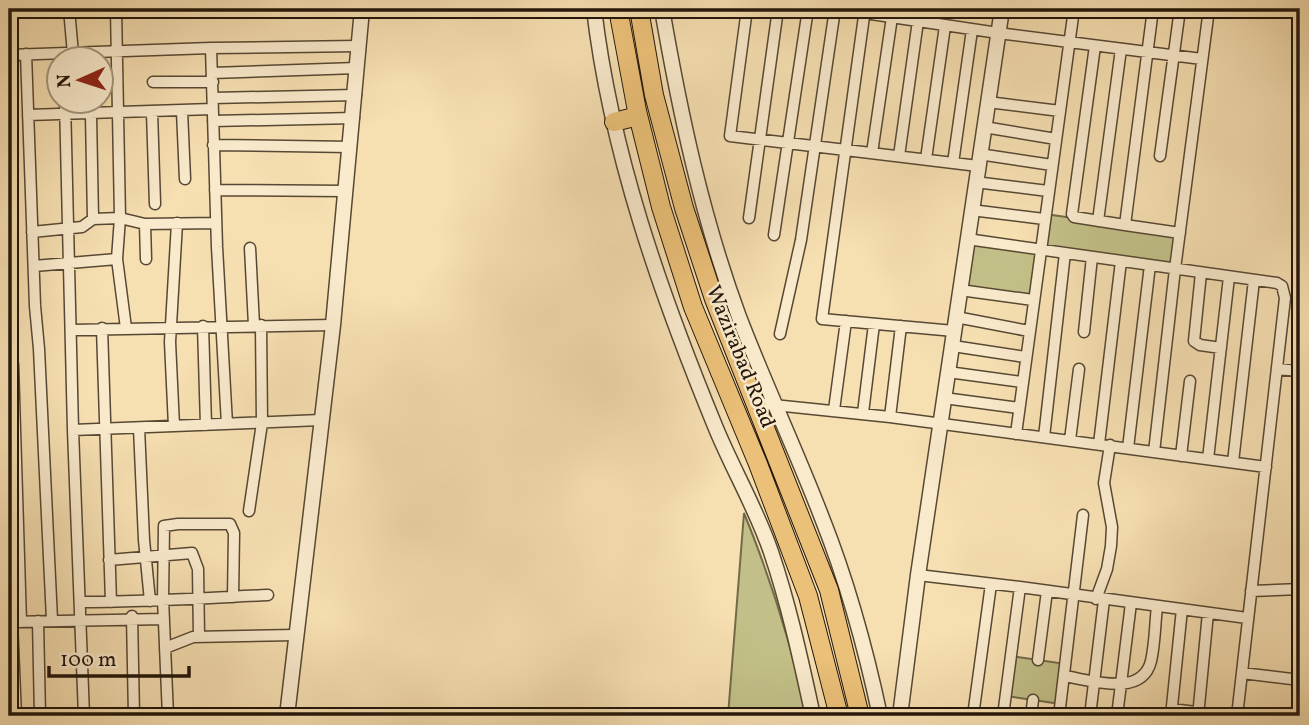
<svg xmlns="http://www.w3.org/2000/svg" width="1309" height="725" viewBox="0 0 1309 725" font-family="Vollkorn,serif">
  <rect width="100%" height="100%" fill="#f6dfb1"/>
  <filter id="stains"><feTurbulence type="fractalNoise" baseFrequency=".00286" numOctaves="4"/><feColorMatrix values="0 0 0 0 .2 0 0 0 0 .09 0 0 0 0 .02 0 0 0 .5 -.17"/></filter>
  <radialGradient id="worn" r=".72"><stop offset=".6" stop-color="#630" stop-opacity="0"/><stop offset="1" stop-color="#630" stop-opacity=".3"/></radialGradient>
  <path fill="#c2c088" stroke="#726b49" stroke-width="2" d="M 1045,214 L 1180,233 L 1175,269 L 1040,250 L 1033,300 L 960,290 L 967,239 L 1040,250 Z
    M 744,513 C 771,579 792,647 807,716 L 728,716 Z
    M 1011,656 L 1066,664 L 1061,704 L 1006,696 Z"/>
  <g fill="none" stroke-linecap="round" stroke-linejoin="round">
    <defs>
      <path id="minor" d="M 69,9 L 73,54
        M 116,9 L 120,218 L 117,259 L 126,328
        M 747,9 L 730,136 L 978,166
        M 838,9 L 998,33 L 1202,59
        M 865,9 L 822,319 L 954,331
        M 1153,9 L 1125,225 L 1180,233
        M 1095,46 L 1072,214 L 1074,217 L 1125,225
        M 211,48 L 217,247 L 227,424
        M 26,54 L 35,306 L 39,349 L 52,620
        M 9,55 L 211,48 L 358,46
        M 212,73 L 357,68
        M 153,82 L 213,82
        M 213,98 L 356,95
        M 65,102 L 73,430 L 84,716
        M 988,102 L 1060,111
        M 182,111 L 185,179
        M 152,112 L 155,204
        M 28,115 L 212,109
        M 91,115 L 93,219
        M 213,121 L 354,118
        M 984,127 L 1056,139
        M 213,145 L 351,147
        M 872,153 L 892,17
        M 979,154 L 1052,165
        M 899,156 L 918,21
        M 1160,156 L 1180,9
        M 926,159 L 945,26
        M 953,163 L 972,30
        M 975,182 L 1048,191
        M 215,190 L 345,191
        M 971,210 L 1044,219
        M 749,218 L 778,9
        M 1098,221 L 1121,49
        M 145,224 L 146,259
        M 32,232 L 82,227 L 93,219 L 120,218 L 145,224 L 216,223
        M 774,235 L 808,9
        M 967,239 L 1277,283 L 1282,286 L 1285,298 L 1237,716
        M 250,248 L 254,325
        M 34,266 L 117,259
        M 1201,273 L 1194,341 L 1200,345 L 1221,348
        M 960,290 L 1033,300
        M 956,317 L 1029,331
        M 203,326 L 206,425
        M 102,328 L 111,602
        M 72,330 L 333,325
        M 1084,332 L 1092,257
        M 780,334 L 801,240 L 835,9
        M 9,342 L 13,365 L 21,622
        M 953,346 L 1025,357
        M 1277,369 L 1300,371
        M 948,372 L 1022,382
        M 944,398 L 1019,408
        M 755,403 L 890,417 L 1266,467
        M 834,410 L 846,321
        M 863,413 L 874,324
        M 890,417 L 901,326
        M 174,426 L 170,342 L 177,223
        M 139,428 L 144,540 L 150,601
        M 73,430 L 321,420
        M 1016,434 L 1074,9
        M 1044,437 L 1065,253
        M 1070,440 L 1079,369
        M 1099,444 L 1121,261
        M 1128,448 L 1150,265
        M 1154,452 L 1175,269 L 1209,9
        M 1181,456 L 1190,381
        M 1208,459 L 1229,277
        M 1233,462 L 1254,280
        M 249,511 L 262,423 L 261,325
        M 109,560 L 192,553 L 198,569 L 199,637
        M 918,575 L 1020,587 L 1247,618
        M 1251,591 L 1300,589
        M 1096,599 L 1107,569 L 1111,546 L 1112,527 L 1104,483 L 1110,445
        M 80,602 C 143,602 205,598 268,595
        M 132,616 L 134,716
        M 38,621 L 40,716
        M 9,622 L 164,619
        M 12,622 L 16,716
        M 165,648 L 193,637 L 296,635
        M 1038,660 L 1047,591
        M 1242,673 L 1300,680
        M 1064,676 C 1091,680 1142,698 1151,661 C 1155,644 1155,624 1157,606
        M 1172,709 L 1227,716
        M 168,716 L 163,599 L 164,526 L 178,524 L 230,524 L 234,533 L 233,597
        M 973,716 L 991,584
        M 1003,716 L 1020,587
        M 1031,716 L 1033,700
        M 1059,716 L 1083,515
        M 1090,716 L 1104,600
        M 1117,716 L 1131,603
        M 1171,716 L 1182,609
        M 1198,716 L 1208,613"/>
      <path id="tertiary" d="M 594,9 C 611,153 660,292 715,426 C 732,468 756,508 771,552 C 789,605 801,661 813,716
        M 662,9 C 680,113 702,217 739,317 C 765,385 796,450 822,518 C 847,581 866,650 880,716
        M 287,716 L 333,325 L 362,9
        M 900,716 L 918,575 L 1002,9"/>
      <path id="trunk" d="M 618,9 L 637,111 L 661,207 L 693,307 L 758,464 L 808,596 L 839,716
        M 639,9 L 654,95 L 684,208 L 714,299 L 829,590 L 860,716
        M 614,122 L 638,116"/>
    </defs>
    <use href="#minor" stroke="#574834" stroke-width="13"/>
    <use href="#tertiary" stroke="#574834" stroke-width="17"/>
    <use href="#trunk" stroke="#22160a" stroke-width="20"/>
    <use href="#minor" stroke="#f9eacc" stroke-width="10"/>
    <use href="#tertiary" stroke="#f9eacc" stroke-width="14"/>
    <use href="#trunk" stroke="#ebc078" stroke-width="18"/>
  </g>
  <g text-anchor="middle" dominant-baseline="central" stroke-width="5" stroke-linejoin="round" paint-order="stroke">
    <g font-size="21" fill="#22160a" stroke="#f9eacc">
      <text transform="translate(740 357) rotate(68)">Wazirabad Road</text>
    </g>
  </g>
  <rect width="1309" height="725" fill="none" stroke="#f6dfb1" stroke-width="35"/>
  <rect x="10" y="10" width="1288" height="704" fill="none" stroke="#22160a" stroke-width="3.5"/>
  <rect x="18" y="18" width="1274" height="690" fill="none" stroke="#22160a" stroke-width="2"/>
  <g transform="translate(80 80) rotate(267)"><circle r="33" fill="#f9eacc" stroke="#a3957e" stroke-width="2"/>
  <path d="M0-5L12 26L0 18L-12 26Z" fill="#8f2418"/>
  <text y="-10" font-size="19" font-weight="bold" text-anchor="middle" fill="#22160a">N</text>
  </g>
  <path d="M49 666v10h140v-10" fill="none" stroke="#22160a" stroke-width="3.5"/>
  <text x="60" y="666" font-size="21" fill="#22160a" stroke="#f9eacc" stroke-width="5" paint-order="stroke">100 m</text>
  <rect width="100%" height="100%" filter="url(#stains)"/>
  <rect width="100%" height="100%" fill="url(#worn)"/>
</svg>
